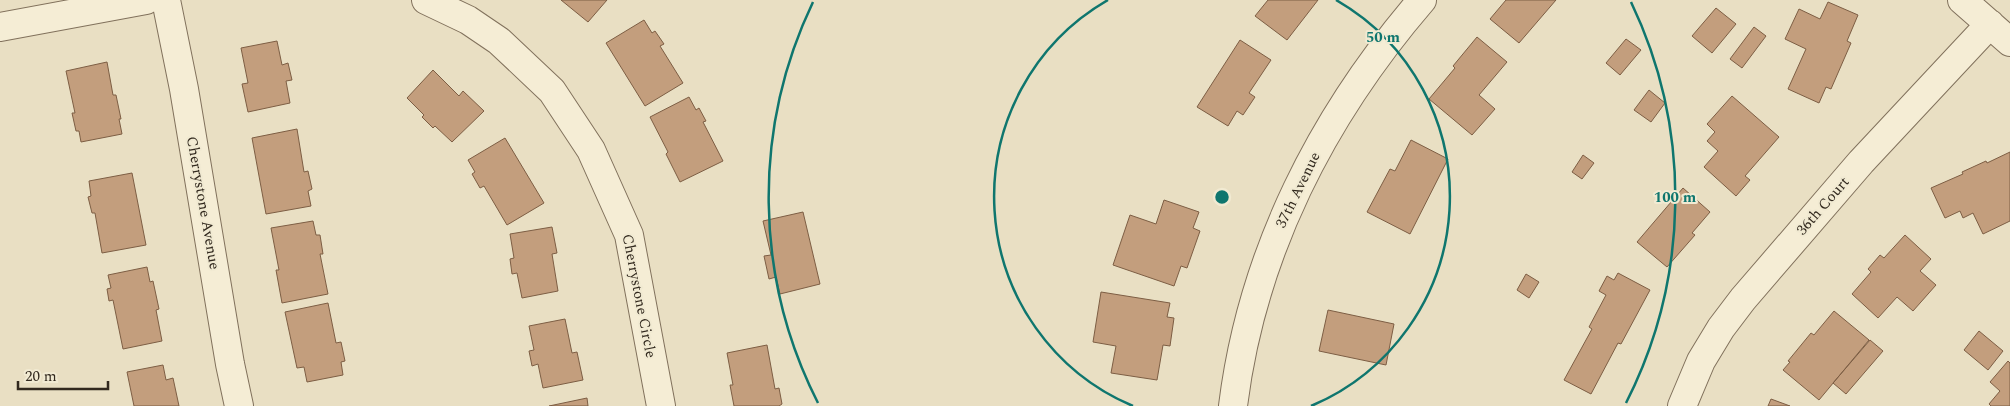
<svg xmlns="http://www.w3.org/2000/svg" width="2010" height="406" viewBox="0 0 2010 406" font-family="Spectral,serif">
  <rect width="100%" height="100%" fill="#e9dfc3"/>
  <path fill="#c39e7d" stroke="#7d5e44" d="M 561,0 L 607,0 L 588,22 Z
    M 1268,0 L 1318,0 L 1287,40 L 1255,16 Z
    M 1506,0 L 1556,0 L 1519,43 L 1490,19 Z
    M 1828,2 L 1858,15 L 1847,41 L 1851,43 L 1831,89 L 1826,87 L 1819,103 L 1788,89 L 1806,49 L 1785,39 L 1799,9 L 1820,19 Z
    M 1716,8 L 1736,24 L 1712,53 L 1692,36 Z
    M 644,20 L 652,33 L 655,31 L 664,44 L 660,46 L 683,83 L 645,106 L 606,43 Z
    M 1754,27 L 1766,36 L 1742,68 L 1730,59 Z
    M 1477,37 L 1507,62 L 1479,95 L 1495,109 L 1472,135 L 1429,99 L 1455,68 L 1453,66 Z
    M 1626,39 L 1641,50 L 1620,75 L 1606,63 Z
    M 1240,40 L 1271,60 L 1249,93 L 1255,97 L 1243,115 L 1237,111 L 1228,126 L 1197,107 Z
    M 277,41 L 282,65 L 288,63 L 292,80 L 286,81 L 290,103 L 248,112 L 242,84 L 248,83 L 241,48 Z
    M 107,62 L 113,95 L 116,95 L 121,119 L 119,119 L 122,134 L 81,142 L 79,131 L 76,131 L 72,113 L 75,113 L 66,71 Z
    M 433,70 L 459,96 L 463,91 L 484,111 L 452,142 L 435,126 L 433,128 L 422,117 L 424,115 L 407,98 Z
    M 1649,90 L 1665,103 L 1651,122 L 1634,110 Z
    M 1732,96 L 1779,137 L 1745,176 L 1750,180 L 1736,196 L 1704,167 L 1718,151 L 1707,141 L 1715,132 L 1707,124 Z
    M 689,97 L 696,110 L 699,108 L 706,121 L 703,122 L 723,161 L 680,182 L 666,154 L 668,152 L 650,117 Z
    M 297,129 L 304,172 L 308,171 L 312,189 L 308,191 L 311,206 L 266,214 L 252,138 Z
    M 505,138 L 544,203 L 507,225 L 484,186 L 480,188 L 472,174 L 475,172 L 468,160 Z
    M 1411,140 L 1448,159 L 1410,234 L 1367,212 L 1390,169 L 1395,171 Z
    M 2010,152 L 2010,221 L 1983,234 L 1973,213 L 1963,218 L 1960,211 L 1945,218 L 1931,188 L 1963,174 L 1962,172 L 1986,161 L 1987,163 Z
    M 1583,155 L 1594,163 L 1582,179 L 1572,172 Z
    M 132,173 L 146,245 L 102,253 L 95,213 L 92,213 L 88,197 L 91,196 L 89,181 Z
    M 1683,188 L 1710,212 L 1692,233 L 1695,235 L 1667,267 L 1637,242 Z
    M 1164,200 L 1199,212 L 1193,228 L 1200,231 L 1187,268 L 1181,266 L 1174,286 L 1113,265 L 1130,215 L 1156,224 Z
    M 803,212 L 820,284 L 780,294 L 776,277 L 769,279 L 764,256 L 771,255 L 763,221 Z
    M 313,221 L 316,235 L 320,235 L 323,254 L 320,254 L 328,294 L 282,303 L 276,270 L 279,270 L 271,228 Z
    M 552,227 L 557,253 L 552,254 L 558,291 L 522,298 L 517,273 L 512,274 L 510,259 L 514,258 L 510,234 Z
    M 1905,235 L 1931,259 L 1920,271 L 1936,285 L 1913,311 L 1897,297 L 1878,318 L 1852,294 L 1871,272 L 1868,269 L 1880,255 L 1884,258 Z
    M 147,267 L 150,282 L 153,281 L 159,309 L 156,310 L 162,341 L 123,349 L 113,300 L 109,301 L 107,289 L 111,288 L 108,275 Z
    M 1618,273 L 1650,290 L 1621,344 L 1618,343 L 1591,394 L 1564,380 L 1592,329 L 1589,327 L 1606,295 L 1599,291 L 1607,276 L 1614,280 Z
    M 1526,274 L 1539,282 L 1529,298 L 1517,290 Z
    M 1101,292 L 1170,303 L 1167,317 L 1174,318 L 1170,346 L 1163,345 L 1157,380 L 1111,373 L 1116,346 L 1093,342 Z
    M 328,303 L 336,343 L 341,342 L 345,361 L 341,362 L 343,375 L 307,382 L 304,367 L 297,368 L 285,312 Z
    M 1328,310 L 1394,324 L 1386,365 L 1319,351 Z
    M 1834,311 L 1869,340 L 1819,400 L 1783,370 L 1790,362 L 1788,361 L 1811,333 L 1814,335 Z
    M 565,319 L 572,353 L 577,352 L 583,380 L 543,388 L 538,364 L 532,366 L 529,351 L 534,350 L 529,326 Z
    M 1979,331 L 2003,351 L 1988,370 L 1964,350 Z
    M 1870,340 L 1883,351 L 1846,394 L 1833,383 Z
    M 767,345 L 775,389 L 779,388 L 782,404 L 779,406 L 734,406 L 730,385 L 733,385 L 727,353 Z
    M 2008,361 L 2010,363 L 2010,406 L 1991,406 L 1989,404 L 2000,391 L 1990,382 Z
    M 163,365 L 166,380 L 173,378 L 179,406 L 134,406 L 127,372 Z
    M 587,398 L 588,406 L 549,406 Z
    M 1771,399 L 1790,406 L 1768,406 Z"/>
  <g fill="none" stroke-linecap="round" stroke-linejoin="round">
    <defs>
      <path id="minor" d="M 166,0 L 184,89 L 230,364 L 239,406
        M 426,0 L 468,20 L 499,41 L 552,91 L 591,150 L 629,235 L 661,406
        M 1962,0 L 2010,42
        M 0,27 L 146,0
        M 1233,406 C 1252,253 1322,116 1422,0
        M 1682,406 L 1701,361 L 1721,328 L 1743,299 L 1861,162 L 1990,24"/>
    </defs>
    <use href="#minor" stroke="#81715c" stroke-width="30"/>
    <use href="#minor" stroke="#f5edd5" stroke-width="28"/>
  </g>
  <g fill="none" stroke="#0f766e" stroke-width="2.5">
    <path d="M1133 406A227 227 0 0 1 1108 0M1336 0A227 227 0 0 1 1311 406"/>
    <path d="M818 403A453 453 0 0 1 813 2M1631 2A453 453 0 0 1 1626 403"/>
  </g>
  <g text-anchor="middle" dominant-baseline="central" stroke-width="4" stroke-linejoin="round" paint-order="stroke">
    <g font-size="15" fill="#32291e" stroke="#f1ead2">
      <text transform="translate(1298 190) rotate(-64)">37th Avenue</text>
      <text transform="translate(203 203) rotate(80)">Cherrystone Avenue</text>
      <text transform="translate(1823 206) rotate(-49)">36th Court</text>
      <text transform="translate(639 296) rotate(79)">Cherrystone Circle</text>
    </g>
  </g>
  <circle cx="1222" cy="197" r="8" fill="#0f766e" stroke="#f1ead2" stroke-width="2.5"/>
  <g font-size="15" text-anchor="middle" font-weight="bold" fill="#0f766e" stroke="#f1ead2" stroke-width="4" stroke-linejoin="round" paint-order="stroke">
    <text x="1383" y="42">50 m</text>
    <text x="1675" y="202">100 m</text>
  </g>
  <path d="M18 381v8h90v-8" fill="none" stroke="#32291e" stroke-width="2.5"/>
  <text x="25" y="381" font-size="15" fill="#32291e" stroke="#f1ead2" stroke-width="4" paint-order="stroke">20 m</text>
</svg>
